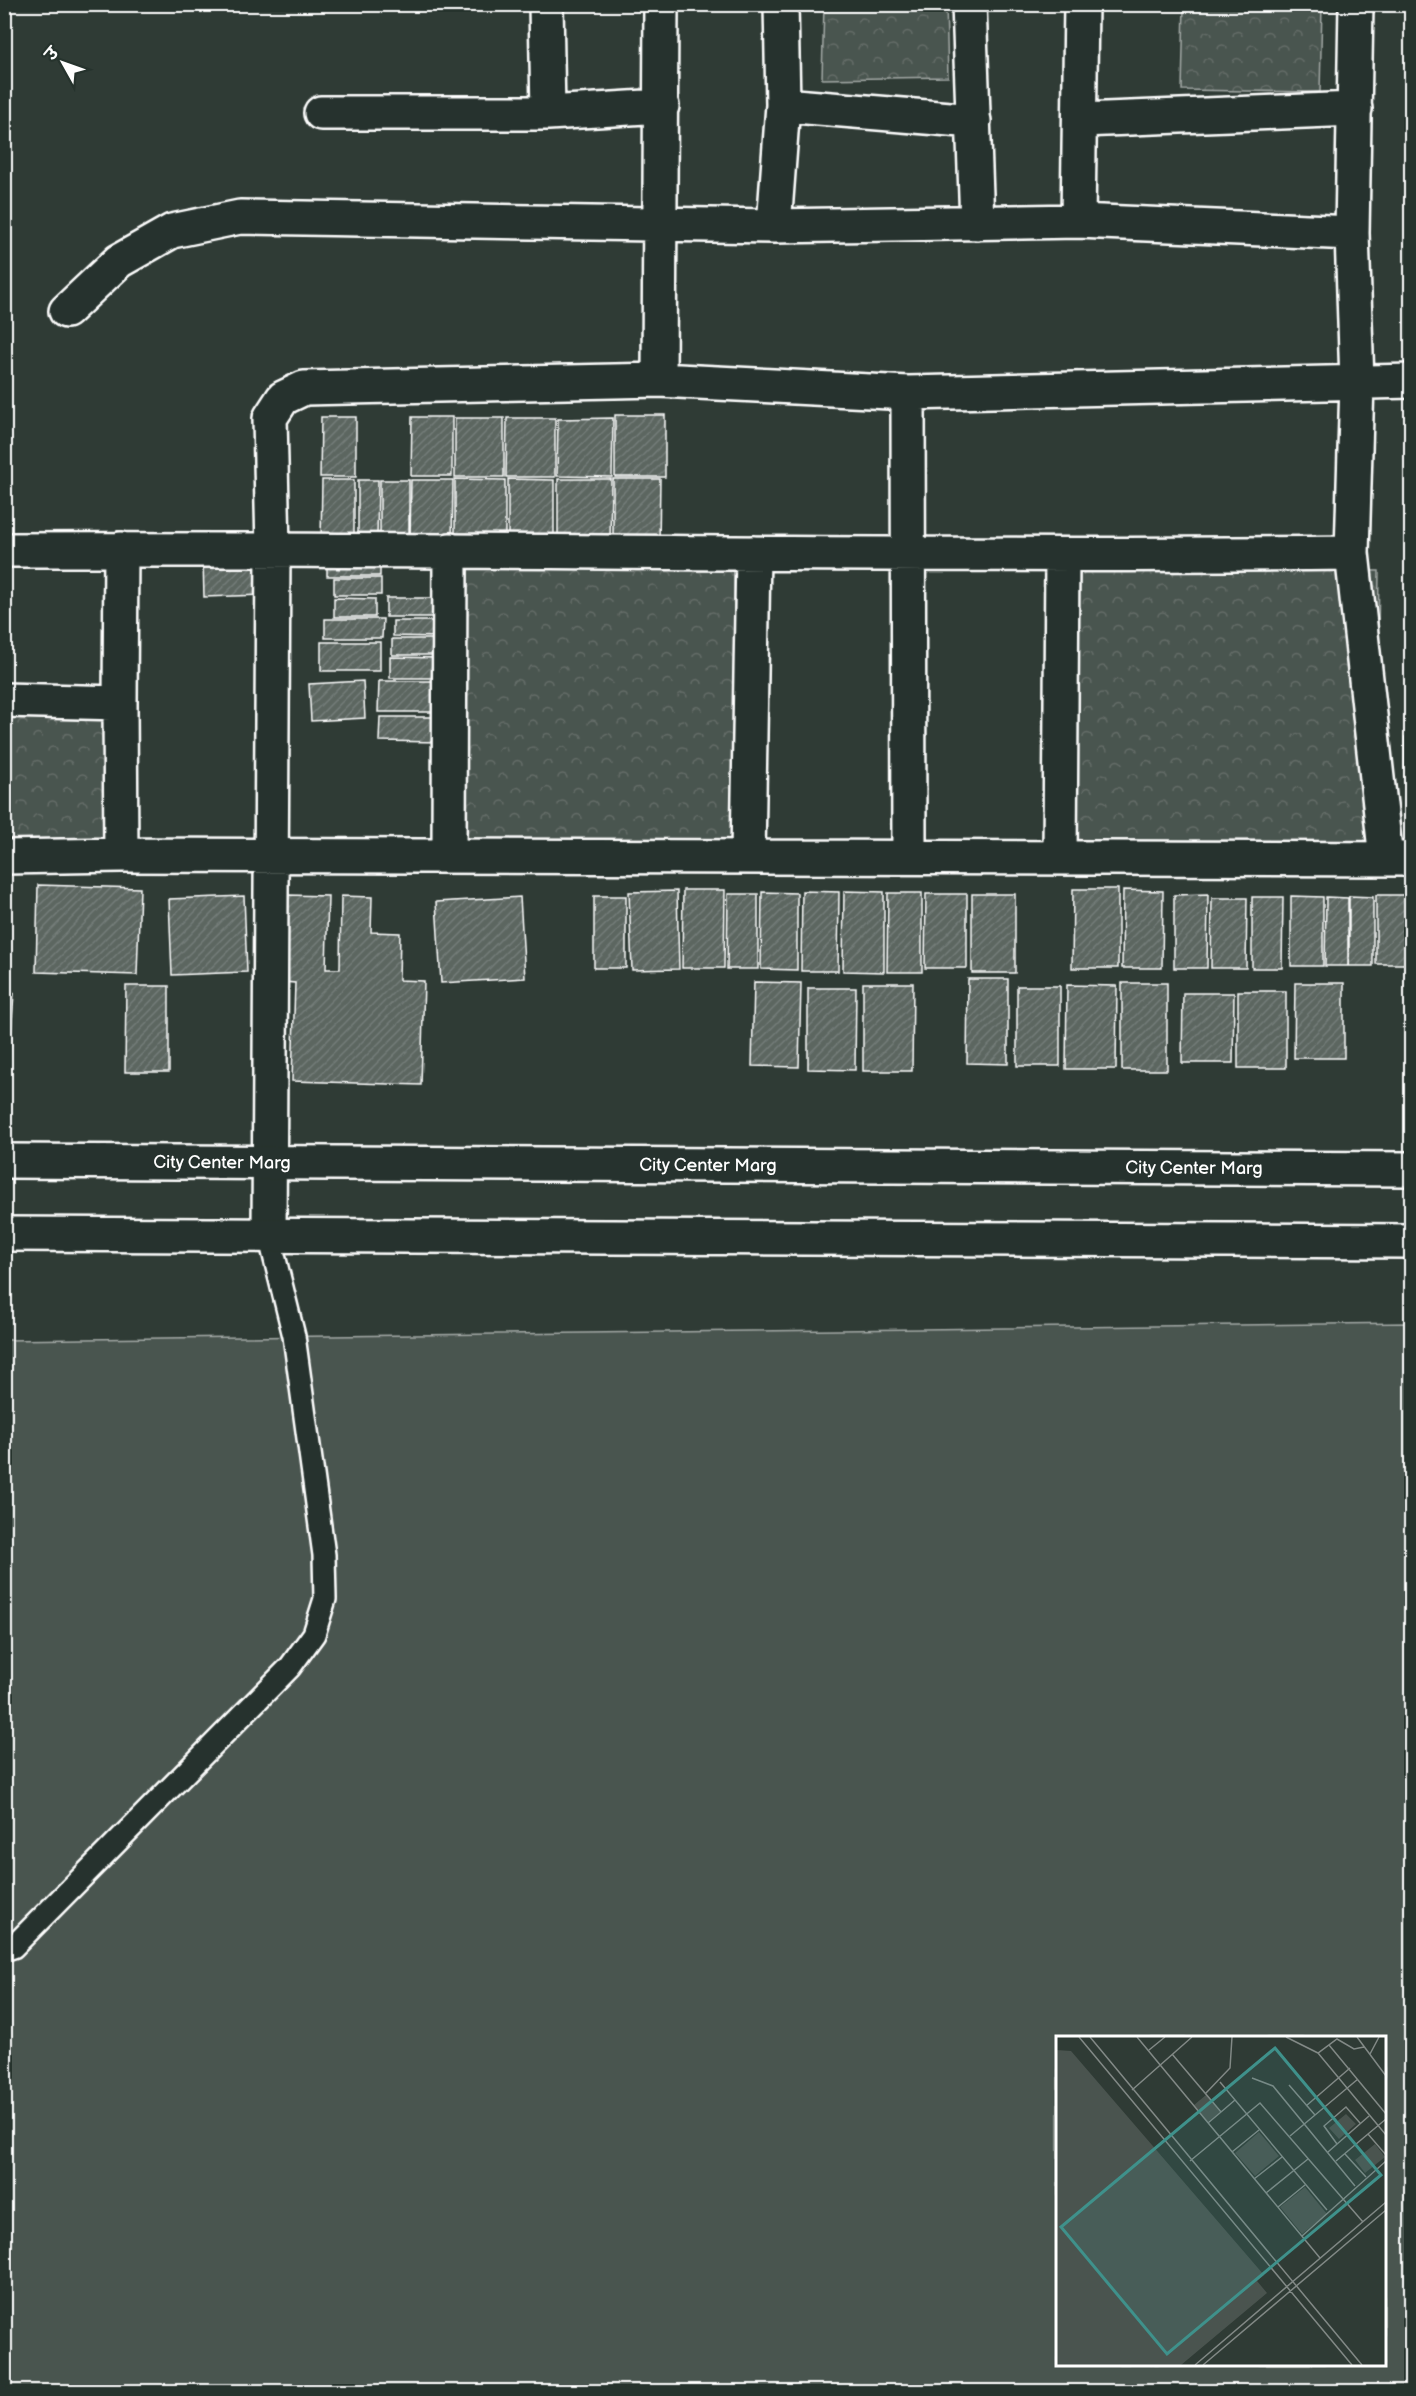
<svg xmlns="http://www.w3.org/2000/svg" width="1416" height="2396" viewBox="0 0 1416 2396" font-family="'Balsamiq Sans','Playpen Sans Deva',sans-serif">
  <defs>
    <pattern id="forest-crowns" width="20" height="18" patternUnits="userSpaceOnUse" patternTransform="scale(1.5)"><rect width="20" height="18" fill="#4a544f"/><path d="M2 6a3 3 0 1 1 6 0M12 15a3 3 0 1 1 6 0" fill="none" stroke="#656e69"/></pattern>
    <pattern id="building-hatch" width="6" height="6" patternUnits="userSpaceOnUse" patternTransform="scale(1.5)"><rect width="6" height="6" fill="#5b6661"/><path d="M-1 1l2-2M0 6l6-6M5 7l2-2" fill="none" stroke="#747d79"/></pattern>
  </defs>
  <rect width="100%" height="100%" fill="#2f3b35"/>
  <filter id="ink" filterUnits="userSpaceOnUse"><feTurbulence type="fractalNoise" baseFrequency=".0167" numOctaves="2"/><feDisplacementMap in="SourceGraphic" scale="12" xChannelSelector="R" yChannelSelector="G"/><feConvolveMatrix kernelMatrix="1 2 1 2 8 2 1 2 1" color-interpolation-filters="sRGB"/></filter>
  <g filter="url(#ink)">
    <path fill="url(#forest-crowns)" stroke="#a4aaa7" stroke-width="1.5" d="M 824,5 L 946,5 L 948,77 L 822,79 Z
      M 1184,5 L 1322,5 L 1320,92 L 1182,90 Z
      M 466,564 L 734,564 L 733,840 L 464,839 Z
      M 1079,568 L 1379,571 L 1375,844 L 1075,841 Z
      M 5,712 L 113,713 L 112,848 L 5,847 Z"/>
    <path fill="#4a544f" stroke="#a4aaa7" stroke-width="1.5" fill-rule="evenodd" d="M 1411,1323 L 1411,2391 L 5,2391 L 4,1340 ZM 1058,2038 L 1384,2038 L 1384,2364 L 1058,2364 Z"/>
    <path fill="url(#building-hatch)" stroke="#fff" stroke-width="1.5" d="M 615,415 L 665,415 L 665,477 L 615,477 Z
      M 321,417 L 356,417 L 356,477 L 320,477 Z
      M 412,417 L 452,417 L 452,476 L 411,476 Z
      M 455,418 L 504,418 L 504,477 L 455,477 Z
      M 507,418 L 555,418 L 555,477 L 506,477 Z
      M 613,418 L 612,477 L 557,476 L 558,419 Z
      M 455,479 L 505,480 L 505,542 L 455,542 Z
      M 508,479 L 554,480 L 554,543 L 508,544 Z
      M 558,479 L 611,479 L 610,543 L 558,544 Z
      M 613,479 L 660,479 L 659,544 L 613,544 Z
      M 322,480 L 354,480 L 354,541 L 321,541 Z
      M 358,480 L 378,480 L 377,541 L 358,541 Z
      M 380,480 L 409,480 L 409,541 L 380,541 Z
      M 411,480 L 453,480 L 452,542 L 410,542 Z
      M 327,555 L 380,556 L 380,576 L 327,576 Z
      M 264,558 L 265,595 L 204,597 L 203,560 Z
      M 334,578 L 381,578 L 381,595 L 334,595 Z
      M 334,598 L 375,599 L 375,617 L 334,617 Z
      M 386,598 L 445,598 L 445,617 L 386,617 Z
      M 325,619 L 383,619 L 382,638 L 325,638 Z
      M 393,621 L 438,621 L 438,637 L 393,636 Z
      M 392,639 L 439,639 L 439,655 L 392,655 Z
      M 321,642 L 380,642 L 380,671 L 321,671 Z
      M 390,657 L 439,658 L 439,678 L 390,678 Z
      M 363,681 L 365,718 L 311,721 L 309,684 Z
      M 379,681 L 439,681 L 438,712 L 378,712 Z
      M 1407,699 L 1412,699 L 1412,734 L 1407,734 Z
      M 380,717 L 439,717 L 439,742 L 379,741 Z
      M 1405,737 L 1412,737 L 1412,781 L 1405,781 Z
      M 38,885 L 140,888 L 137,975 L 36,972 Z
      M 1073,889 L 1118,889 L 1118,968 L 1072,968 Z
      M 683,890 L 725,890 L 724,968 L 682,968 Z
      M 1123,890 L 1163,891 L 1162,968 L 1122,968 Z
      M 677,891 L 679,969 L 632,970 L 629,892 Z
      M 802,891 L 839,892 L 838,971 L 801,971 Z
      M 844,891 L 884,892 L 884,972 L 843,971 Z
      M 762,892 L 797,893 L 797,970 L 761,969 Z
      M 888,893 L 922,893 L 922,972 L 887,972 Z
      M 728,894 L 758,894 L 758,969 L 727,969 Z
      M 926,894 L 967,894 L 967,968 L 925,968 Z
      M 972,894 L 1015,894 L 1015,973 L 972,973 Z
      M 1208,894 L 1207,968 L 1174,968 L 1174,895 Z
      M 287,895 L 328,896 L 326,969 L 340,969 L 341,896 L 372,897 L 371,932 L 400,933 L 399,980 L 424,981 L 421,1085 L 292,1081 L 295,983 L 284,982 Z
      M 1376,895 L 1412,895 L 1412,964 L 1376,964 Z
      M 244,896 L 247,972 L 172,975 L 169,899 Z
      M 594,896 L 626,896 L 626,968 L 594,968 Z
      M 1291,896 L 1323,897 L 1323,966 L 1291,966 Z
      M 1349,896 L 1373,897 L 1373,966 L 1349,966 Z
      M 520,897 L 525,978 L 441,983 L 436,902 Z
      M 1252,897 L 1283,897 L 1282,968 L 1252,968 Z
      M 1326,897 L 1348,898 L 1348,966 L 1325,966 Z
      M 1212,898 L 1247,898 L 1246,968 L 1211,968 Z
      M 968,979 L 1008,979 L 1008,1064 L 967,1063 Z
      M 754,982 L 801,983 L 799,1067 L 752,1066 Z
      M 863,983 L 913,983 L 912,1071 L 863,1071 Z
      M 1122,983 L 1167,983 L 1167,1070 L 1122,1070 Z
      M 1295,983 L 1344,983 L 1344,1058 L 1294,1058 Z
      M 1067,985 L 1117,986 L 1116,1069 L 1066,1069 Z
      M 126,986 L 169,986 L 169,1072 L 125,1072 Z
      M 1017,986 L 1060,986 L 1060,1066 L 1017,1066 Z
      M 808,988 L 856,988 L 855,1070 L 808,1069 Z
      M 1238,991 L 1286,991 L 1286,1068 L 1238,1068 Z
      M 4,992 L 14,993 L 8,1079 L 4,1078 Z
      M 1183,993 L 1234,993 L 1233,1063 L 1182,1063 Z"/>
    <g fill="none" stroke-linecap="round" stroke-linejoin="round">
      <defs>
        <path id="lane" d="M 4,1950 L 13,1947 L 290,1667 L 314,1634 L 325,1599 L 324,1555 L 294,1336 L 269,1235"/>
        <path id="street" d="M 546,4 L 548,113
          M 781,4 L 783,105 L 974,121
          M 969,4 L 977,223
          M 1356,4 L 1352,233 L 1357,382 L 1352,553 L 1386,859
          M 321,113 L 548,113 L 662,106
          M 1081,120 L 1355,109
          M 1078,221 L 1081,4
          M 774,226 L 783,105
          M 66,311 L 119,261 L 172,231 L 240,217 L 774,226 L 1078,221 L 1352,233
          M 659,380 L 661,4
          M 908,393 L 909,857
          M 4,550 C 454,548 903,558 1352,553
          M 4,700 L 120,703 L 121,855
          M 120,703 L 121,549
          M 449,855 L 450,550
          M 748,856 L 753,553
          M 4,857 L 121,855 L 1412,859
          M 1060,858 L 1062,556
          M 269,1235 L 273,549 L 270,418 L 283,398 L 304,388 L 659,380 L 908,393 L 1412,381"/>
        <g id="secondary">
          <path id="s1" d="M 4,1161 L 1412,1169"/>
          <path d="M 4,1234 L 1412,1241"/>
        </g>
      </defs>
      <use href="#lane" stroke="#fff" stroke-width="26"/>
      <use href="#street" stroke="#fff" stroke-width="38"/>
      <use href="#secondary" stroke="#fff" stroke-width="38"/>
      <use href="#lane" stroke="#26332d" stroke-width="21"/>
      <use href="#street" stroke="#26332d" stroke-width="33"/>
      <use href="#secondary" stroke="#26332d" stroke-width="33"/>
    </g>
  </g>
  <g text-anchor="middle" dominant-baseline="central" stroke-width="4.5" stroke-linejoin="round" paint-order="stroke">
    <g font-size="18" fill="#fff" stroke="#26332d">
      <text stroke="none"><textPath href="#s1" startOffset="218">City Center Marg</textPath></text>
      <text stroke="none"><textPath href="#s1" startOffset="704">City Center Marg</textPath></text>
      <text stroke="none"><textPath href="#s1" startOffset="1190">City Center Marg</textPath></text>
    </g>
  </g>
  <g transform="translate(1056 2036)">
    <rect width="330" height="330" fill="#2f3b35"/>
    <path d="M 150,59 L 164,76 L 152,86 L 138,69 ZM 290,78 L 300,88 L 283,103 L 273,92 ZM 203,96 L 223,120 L 199,140 L 179,117 ZM 319,108 L 329,121 L 309,137 L 299,124 ZM 249,151 L 271,178 L 246,198 L 224,171 Z" fill="#4a544f"/>
    <path d="M 0,14 L 15,15 L 208,239 L 201,245 L 211,257 L 125,329 L 0,329 Z" fill="#4a544f"/>
    <path fill="none" stroke="#828986" stroke-width="1.5" d="M 23,1 L 296,329M 34,1 L 306,329M 81,1 L 264,222M 230,1 L 262,17 L 281,3 L 298,13 L 308,11M 301,1 L 330,40M 273,9 L 330,78M 93,14 L 109,1M 262,17 L 330,99M 116,18 L 165,76 L 152,87M 314,18 L 323,1M 196,42 L 217,50 L 299,150M 164,46 L 271,174M 233,49 L 259,79M 76,54 L 136,1M 150,57 L 174,32 L 176,1M 250,70 L 294,32M 165,76 L 179,64M 312,98 L 330,83M 234,100 L 302,43M 281,108 L 268,90 L 290,71 L 304,87M 176,116 L 203,94M 272,116 L 313,80M 289,118 L 310,141M 134,125 L 204,67 L 307,186M 280,125 L 312,98 L 330,119M 198,143 L 226,121M 210,157 L 252,123M 222,171 L 249,149M 246,200 L 330,125M 139,329 L 330,166M 147,329 L 330,174"/>
    <path fill="#3f918b" fill-opacity="0.15" stroke="#3f918b" stroke-width="3" d="M 219,12 L 325,139 L 111,318 L 5,191 Z"/>
    <rect width="330" height="330" fill="none" stroke="#fff" stroke-width="3"/>
  </g>
  <rect width="1416" height="2396" fill="none" stroke="#26332d" stroke-width="24"/>
  <rect x="12" y="12" width="1392" height="2372" fill="none" stroke="#fff" stroke-width="2" filter="url(#ink)"/>
  <g transform="translate(63 63) rotate(310)" stroke="#26332d" stroke-width="4.5" paint-order="stroke">
  <path d="M0-4.5L10 22L0 15L-10 22Z" fill="#ffffff"/>
  <text y="-9" font-size="16" font-weight="bold" text-anchor="middle" fill="#ffffff">उ</text>
  </g>
</svg>
